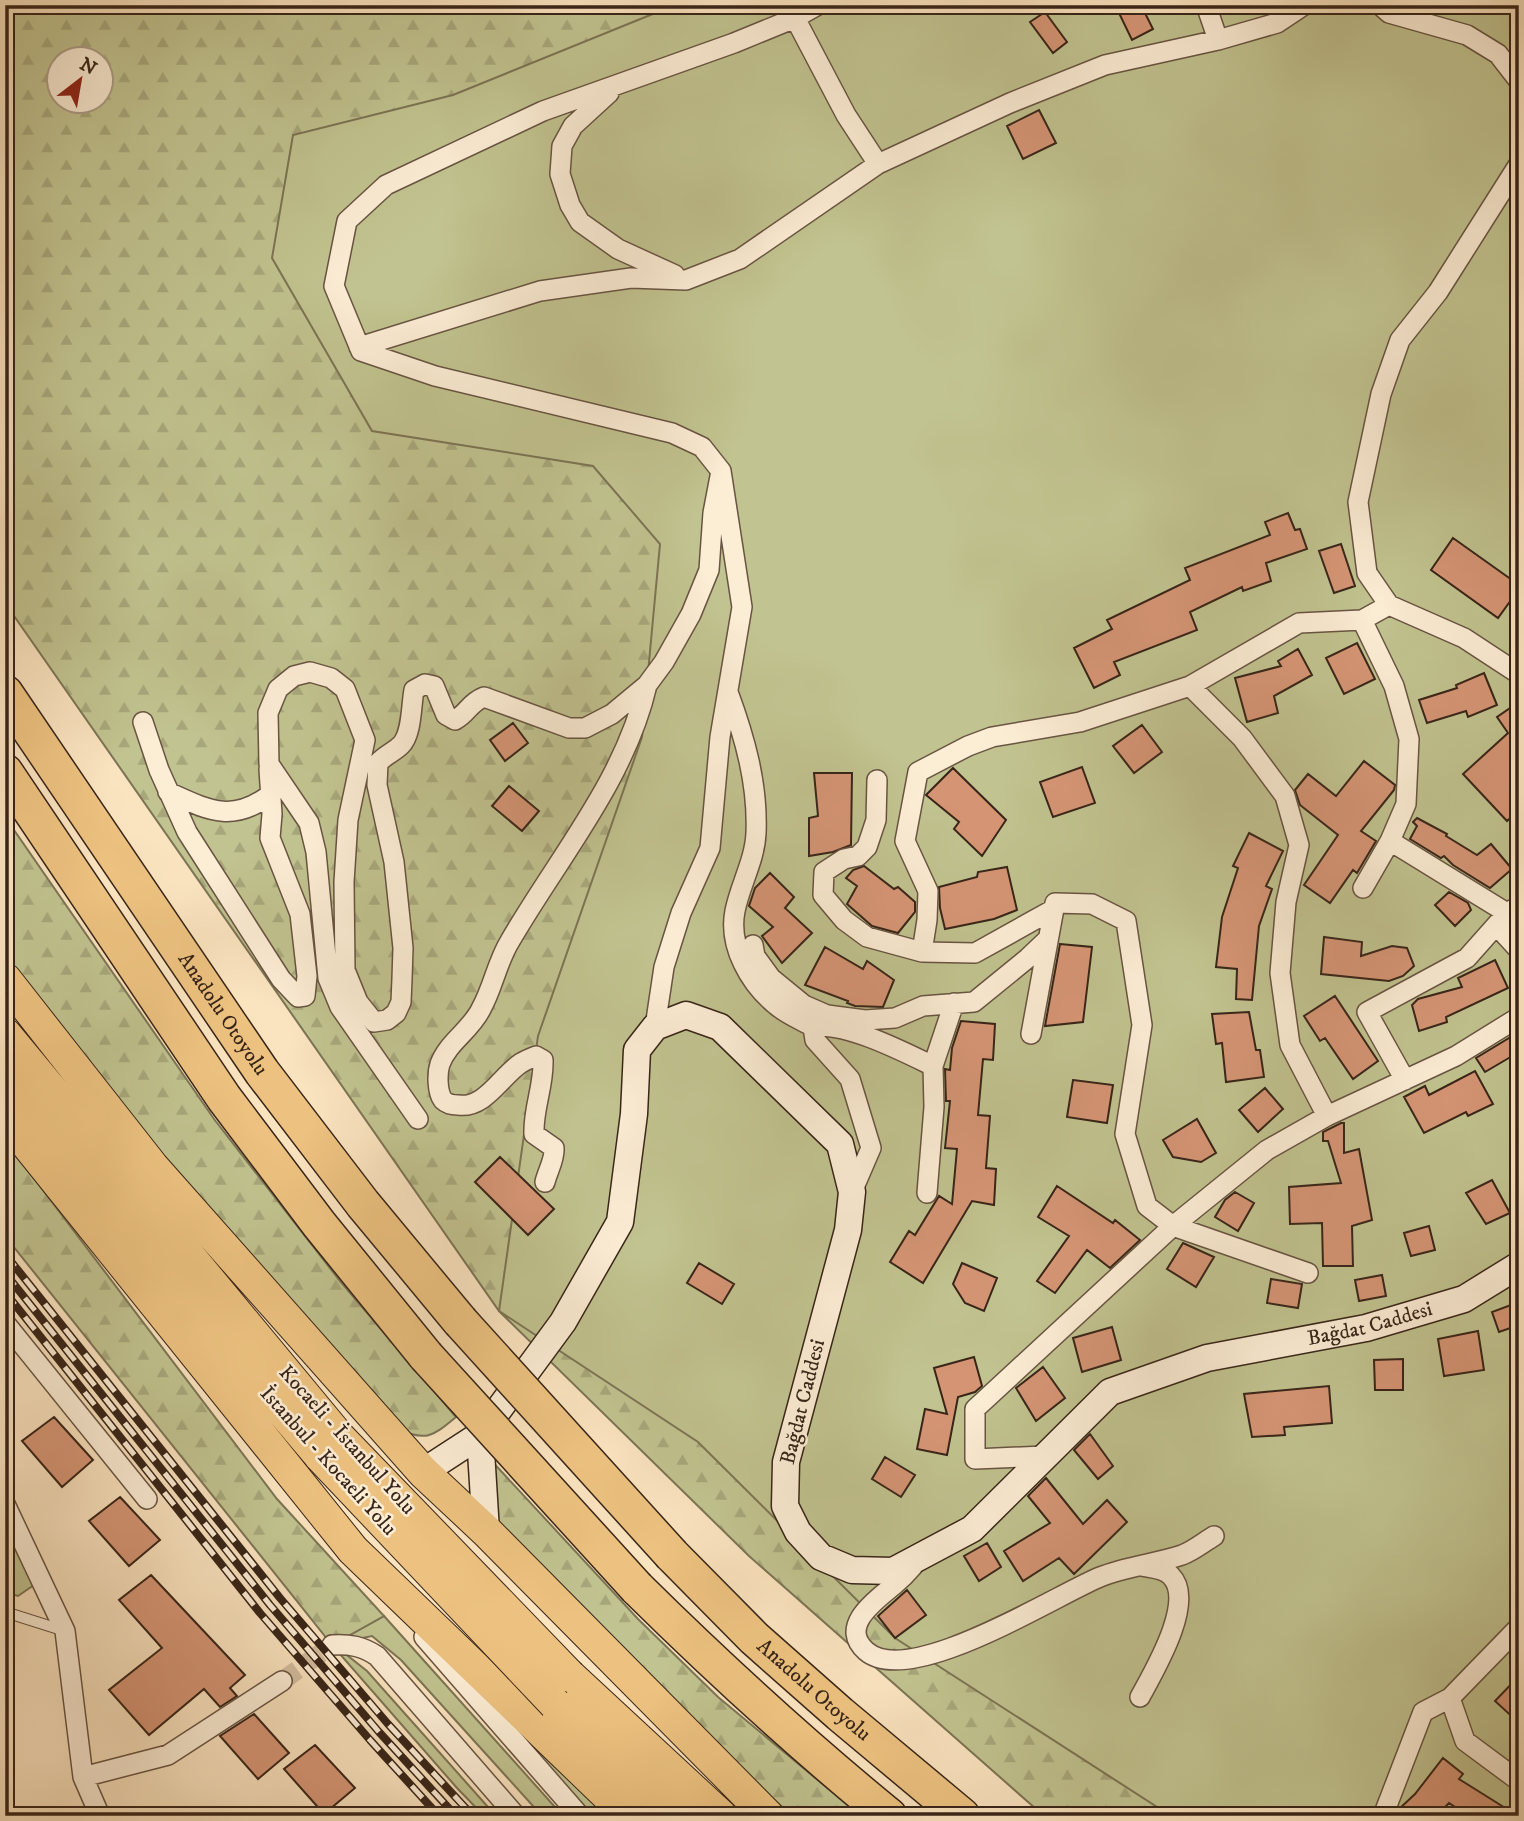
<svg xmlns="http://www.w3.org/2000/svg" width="1524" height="1821" viewBox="0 0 1524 1821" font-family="'IM FELL DW Pica',serif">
  <defs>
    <pattern id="forest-firs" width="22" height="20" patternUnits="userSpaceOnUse" patternTransform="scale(1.75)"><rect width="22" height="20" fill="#c1c390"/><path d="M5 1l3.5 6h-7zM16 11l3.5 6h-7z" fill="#a7a77b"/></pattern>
  </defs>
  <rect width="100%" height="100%" fill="#fae3bf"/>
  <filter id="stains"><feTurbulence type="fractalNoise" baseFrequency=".00286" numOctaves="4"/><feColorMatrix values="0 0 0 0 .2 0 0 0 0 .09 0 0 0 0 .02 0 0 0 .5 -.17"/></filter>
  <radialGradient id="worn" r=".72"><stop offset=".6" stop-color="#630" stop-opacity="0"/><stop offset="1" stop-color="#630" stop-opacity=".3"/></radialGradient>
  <path fill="#c1c390" stroke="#7c7454" stroke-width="2" d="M 461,5 L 1519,5 L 1519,1816 L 1088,1816 L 719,1485 L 499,1311 L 440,1141 L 325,456 L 235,274 L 256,103 Z
    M 5,1513 L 37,1583 L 18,1596 L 5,1592 Z
    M 384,1616 L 563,1816 L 542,1816 L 401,1660 L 372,1636 L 333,1644 L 367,1671 L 496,1816 L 484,1816 L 457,1788 L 332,1645 Z
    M 510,1716 L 614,1816 L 593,1816 L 520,1735 Z"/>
  <path fill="url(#forest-firs)" stroke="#7c7454" stroke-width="2" fill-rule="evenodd" d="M 5,5 L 675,5 L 453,95 L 293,135 L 272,258 L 372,431 L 593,466 L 660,544 L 642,737 L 538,1036 L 499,1311 L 698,1442 L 895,1638 L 1171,1816 L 1044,1816 L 749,1556 L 499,1311 L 5,603 ZM 60,60 L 102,60 L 102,102 L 60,102 Z
    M 5,817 L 214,1119 L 340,1281 L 456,1417 C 433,1436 427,1442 397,1429 L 154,1155 L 5,964 Z
    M 5,1140 L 277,1499 L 384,1616 L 332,1645 L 5,1236 Z
    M 488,1457 L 638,1619 L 718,1697 L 861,1816 L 795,1816 L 755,1787 L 497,1521 Z"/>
  <path fill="#d59575" stroke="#382518" stroke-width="2" d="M 1130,5 L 1141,5 L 1153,29 L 1132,40 L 1118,11 Z
    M 1045,12 L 1067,42 L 1053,53 L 1030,22 Z
    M 1039,110 L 1056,143 L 1023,159 L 1007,126 Z
    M 1288,513 L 1295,530 L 1300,529 L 1307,549 L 1266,563 L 1271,581 L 1243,591 L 1242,587 L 1190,612 L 1197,630 L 1114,662 L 1120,675 L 1094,688 L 1074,648 L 1112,629 L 1107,620 L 1190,580 L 1185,568 L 1270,535 L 1265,522 Z
    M 1453,538 L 1519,585 L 1519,589 L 1498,618 L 1431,570 Z
    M 1341,544 L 1355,586 L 1334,593 L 1319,551 Z
    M 1357,643 L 1375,679 L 1344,694 L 1326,658 Z
    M 1298,649 L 1312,675 L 1274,696 L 1278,713 L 1247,722 L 1235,678 L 1281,666 L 1278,661 Z
    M 1484,673 L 1497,705 L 1468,717 L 1466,711 L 1427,723 L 1419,700 L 1457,688 L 1456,685 Z
    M 1519,702 L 1519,810 L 1507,821 L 1463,774 L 1508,733 L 1497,717 Z
    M 513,723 L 528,743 L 505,761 L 490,740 Z
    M 1142,725 L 1162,752 L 1134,773 L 1113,746 Z
    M 1364,761 L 1395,785 L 1394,790 L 1361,831 L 1376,841 L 1357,873 L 1353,870 L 1330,903 L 1304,885 L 1338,835 L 1300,805 L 1295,790 L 1308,774 L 1336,796 Z
    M 1082,767 L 1095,803 L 1053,817 L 1040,782 Z
    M 953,768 L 1006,820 L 982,856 L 954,829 L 959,822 L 926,795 Z
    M 814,773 L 852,773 L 851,845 L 833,852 L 809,856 L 809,818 L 818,816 Z
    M 509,786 L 539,811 L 522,831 L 492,806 Z
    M 1417,818 L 1447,834 L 1446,836 L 1477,855 L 1491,844 L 1512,869 L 1490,888 L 1453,865 L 1444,856 L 1441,858 L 1410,839 L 1417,826 L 1413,822 Z
    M 1249,833 L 1283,851 L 1266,886 L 1272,889 L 1259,926 L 1252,1000 L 1236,999 L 1237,969 L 1216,967 L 1222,917 L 1238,868 L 1233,866 Z
    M 864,866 L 894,889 L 898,887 L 915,902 L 915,912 L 898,933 L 872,926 L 847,904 L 857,886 L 846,878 L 853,870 Z
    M 1007,867 L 1017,910 L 994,919 L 945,929 L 940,908 L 939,887 L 977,877 L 978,872 Z
    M 770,873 L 794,897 L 785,908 L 812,933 L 782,963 L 762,936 L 773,927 L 749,906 L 755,888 Z
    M 1449,892 L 1468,903 L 1471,910 L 1455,926 L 1435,905 Z
    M 1324,937 L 1362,942 L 1361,956 L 1392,946 L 1407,948 L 1414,966 L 1403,976 L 1389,981 L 1321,974 Z
    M 1060,944 L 1092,947 L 1083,1022 L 1045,1026 Z
    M 825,947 L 863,969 L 867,961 L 894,980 L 883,1007 L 855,1006 L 847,1003 L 848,1001 L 805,985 Z
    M 1495,960 L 1508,988 L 1446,1017 L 1447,1022 L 1419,1031 L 1412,1005 L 1418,999 L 1462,987 L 1458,978 Z
    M 1335,996 L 1378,1061 L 1353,1079 L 1325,1038 L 1320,1041 L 1304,1016 Z
    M 1249,1012 L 1256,1050 L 1260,1050 L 1264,1077 L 1226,1082 L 1222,1043 L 1216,1044 L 1212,1014 Z
    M 961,1021 L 995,1024 L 993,1060 L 983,1059 L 978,1115 L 990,1116 L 986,1168 L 996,1169 L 994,1205 L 972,1201 L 923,1283 L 890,1262 L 909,1231 L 915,1235 L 939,1196 L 952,1204 L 957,1149 L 945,1148 L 950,1101 L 946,1101 L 945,1069 L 950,1070 L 952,1048 Z
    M 1519,1032 L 1519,1052 L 1485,1072 L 1476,1058 Z
    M 1475,1071 L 1493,1104 L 1468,1116 L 1466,1112 L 1424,1133 L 1404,1097 L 1425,1086 L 1429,1095 Z
    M 1073,1080 L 1113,1085 L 1107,1123 L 1067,1117 Z
    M 1265,1088 L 1283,1109 L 1258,1132 L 1239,1110 Z
    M 1197,1119 L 1216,1153 L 1201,1162 L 1173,1157 L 1163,1140 Z
    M 1341,1123 L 1344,1123 L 1344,1153 L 1359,1149 L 1372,1220 L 1352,1226 L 1353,1266 L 1323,1266 L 1322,1223 L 1290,1224 L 1289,1187 L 1341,1183 L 1328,1141 L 1323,1141 L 1323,1132 Z
    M 500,1157 L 554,1209 L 528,1235 L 475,1182 Z
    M 1492,1180 L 1510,1213 L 1486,1224 L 1466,1193 Z
    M 1057,1186 L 1113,1223 L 1115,1220 L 1140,1240 L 1110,1268 L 1087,1250 L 1055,1293 L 1037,1281 L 1069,1236 L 1038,1217 Z
    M 1235,1192 L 1254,1203 L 1238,1231 L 1215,1217 L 1225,1200 Z
    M 1429,1226 L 1435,1250 L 1411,1256 L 1404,1233 Z
    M 1183,1243 L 1214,1257 L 1196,1287 L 1167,1269 Z
    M 699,1263 L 734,1284 L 722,1304 L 687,1283 Z
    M 962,1263 L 997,1278 L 984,1311 L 965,1303 L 953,1284 Z
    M 1382,1275 L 1386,1296 L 1359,1301 L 1355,1280 Z
    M 1271,1279 L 1302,1284 L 1298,1308 L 1267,1303 Z
    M 1519,1302 L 1519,1325 L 1499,1332 L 1492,1312 Z
    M 1112,1327 L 1121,1360 L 1082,1372 L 1073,1338 Z
    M 1478,1331 L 1484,1370 L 1444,1376 L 1438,1339 Z
    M 974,1357 L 982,1386 L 975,1392 L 958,1397 L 947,1455 L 917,1449 L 925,1409 L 947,1414 L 934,1368 Z
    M 1403,1359 L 1403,1390 L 1375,1390 L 1374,1360 Z
    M 1043,1367 L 1065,1398 L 1036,1421 L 1016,1388 Z
    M 1329,1386 L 1332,1423 L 1284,1427 L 1285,1435 L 1252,1437 L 1244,1394 Z
    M 54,1417 L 93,1460 L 62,1487 L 22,1441 Z
    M 1090,1434 L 1113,1466 L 1098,1479 L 1074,1450 Z
    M 885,1457 L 915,1475 L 901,1497 L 872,1479 Z
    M 1046,1478 L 1083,1524 L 1107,1500 L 1127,1522 L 1074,1574 L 1059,1558 L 1023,1581 L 1004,1551 L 1050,1523 L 1028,1496 Z
    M 120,1497 L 160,1540 L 129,1566 L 89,1521 Z
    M 987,1543 L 1001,1567 L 979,1581 L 964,1556 Z
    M 151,1575 L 245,1675 L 230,1688 L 237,1696 L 220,1707 L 204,1689 L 149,1735 L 109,1690 L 162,1648 L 119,1600 Z
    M 907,1590 L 926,1615 L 895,1638 L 878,1616 Z
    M 1519,1676 L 1519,1723 L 1495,1701 Z
    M 254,1714 L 289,1753 L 258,1779 L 220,1736 Z
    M 315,1745 L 355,1788 L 324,1814 L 284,1769 Z
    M 1443,1758 L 1463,1774 L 1459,1779 L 1518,1816 L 1469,1816 L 1449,1803 L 1436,1816 L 1396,1816 L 1399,1809 L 1415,1794 Z"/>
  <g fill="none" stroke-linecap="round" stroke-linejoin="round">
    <path stroke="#d3bd9e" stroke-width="19" stroke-dasharray="19 10" stroke-linecap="butt" d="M 282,1681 L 332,1645"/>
    <defs>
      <path id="service" d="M 5,1612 L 65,1631"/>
      <path id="minor" d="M 1206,5 L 1218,40 L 1277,23 L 1304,5
        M 1380,5 L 1389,13 L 1467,35 L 1498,54 L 1519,81
        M 795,18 L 846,115 L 878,164 L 1010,103 L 1105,65 L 1218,40
        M 609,93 L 573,126 L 562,146 L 560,174 L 570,205 L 580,222 L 618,249 L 675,275
        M 359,347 L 540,291 L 631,278 L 686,280 L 740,259 L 878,164
        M 1389,605 L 1367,573 L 1358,502 L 1381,394 L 1400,340 L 1438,292 L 1519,164
        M 1362,620 L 1394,686 L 1409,739 L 1406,804 L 1390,841 L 1363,888
        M 1190,686 L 1242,738 L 1285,796 L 1299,845 L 1286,902 L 1280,973 L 1290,1045 L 1327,1116
        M 728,692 C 745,738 758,784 756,833 C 755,860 740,885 735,911 C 728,946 750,984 776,1005 C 786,1014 801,1020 813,1027
        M 143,722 L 159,770 L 187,832 L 281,979 L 298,997 L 305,996 L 307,976 L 300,914 L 270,838 L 272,814 L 269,769
        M 877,780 L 876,820 L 867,847 L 858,856 L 844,859 L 824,872 L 823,895 L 844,920 L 867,937 L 922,952 L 975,953 L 1054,909
        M 168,792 C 208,810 232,824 271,794
        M 1390,841 L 1507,913
        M 1497,926 L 1519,950
        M 753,945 L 755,956 L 771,978 L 804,1005 L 827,1015 L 865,1020 L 895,1018 L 923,1006 L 974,1002 L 1028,958 L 1048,939
        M 922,952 L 927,920 L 928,891 L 905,841 L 918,772 L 968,746 L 992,737 L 1080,722 L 1190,686 L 1299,623 L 1362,620 L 1389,605 L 1464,638 L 1519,674
        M 655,1027 L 664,967 L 681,913 L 710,848 L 720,737 L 742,607 L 721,471 L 702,447 L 672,433 L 435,376 L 361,351 L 334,286 L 347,221 L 386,185 L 543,111 L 734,43 L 795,18 L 818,5
        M 1031,1034 L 1055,903 L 1092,904 L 1126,921 L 1142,1025 L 1125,1134 L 1147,1206 L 1173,1226 L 1308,1273
        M 933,1066 L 954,1003
        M 1405,1080 L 1367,1012 L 1467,958 L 1507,913 L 1519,906
        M 418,1119 L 340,1007 L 328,978 L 316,852 L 309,823 L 269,764 L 268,713 L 278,689 L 294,676 L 310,672 L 331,678 L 345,689 L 365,740 L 348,820 L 344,882 L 345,970 L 358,1002 L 374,1022 L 387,1020 L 396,1013 L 401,1002 L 402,979 L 403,948 L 394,862 L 377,785 L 378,763 C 385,755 394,752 401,745 C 412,734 411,706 414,690 L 425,684 L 434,686 L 446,715 L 455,720 C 468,713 469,703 484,697 L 569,728 L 585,728 L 612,714 L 647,685 L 664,662 L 691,614 L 709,570 L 713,513 L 721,471
        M 545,1182 C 548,1170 555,1159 554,1148 L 534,1134 C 533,1108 544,1086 543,1060 L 536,1056 C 531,1058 526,1060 521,1063 C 501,1076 485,1109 458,1105 C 453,1105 447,1104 443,1100 C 437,1092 437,1073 440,1064 C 448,1042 471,1030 481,1009 C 493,988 497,962 510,941 C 558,858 625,780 647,685
        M 852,1192 L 871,1148 L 850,1079 L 815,1040 L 813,1027 C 844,1021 904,1052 933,1066 L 934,1107 L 927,1193
        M 5,1323 L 147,1499
        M 1044,1456 L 975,1459 L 975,1409 L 1173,1226 L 1267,1150 L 1327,1116 L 1456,1056 L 1519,1017
        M 5,1504 L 65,1631 L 83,1777 L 100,1816
        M 913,1566 C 907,1573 901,1579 894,1585 C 876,1600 838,1626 866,1651 C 909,1689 1054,1596 1100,1577 C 1127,1566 1155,1564 1182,1555 C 1193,1551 1204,1542 1214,1536
        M 1519,1627 L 1450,1698 L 1465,1741 L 1519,1781
        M 424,1637 L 580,1816
        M 332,1645 C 350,1644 362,1646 377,1656 L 516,1816
        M 1140,1697 C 1154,1671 1196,1601 1171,1576 C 1164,1568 1151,1568 1141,1566
        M 83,1777 L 168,1755 L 282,1681
        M 1383,1816 L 1423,1712 L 1450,1698"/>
      <g id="secondary">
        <path id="s1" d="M 480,1435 L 563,1322 L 620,1222 L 634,1114 L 637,1050 L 655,1027 L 686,1015 L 720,1027 L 840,1144 L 852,1192 L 848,1230 L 786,1462 L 785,1506 L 798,1532 L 821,1557 L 852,1570 L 893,1571 L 972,1529 L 1110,1392 L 1207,1358 L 1366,1328 L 1464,1299 L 1519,1265"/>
        <path d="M 423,1472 L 480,1435 L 486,1531"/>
      </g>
      <path id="trunk" d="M 5,979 L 152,1166 L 423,1472 L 486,1531 L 768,1816
        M 5,1034 L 339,1437
        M 5,1082 L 321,1457
        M 5,1117 L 353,1550 L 629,1816
        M 570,1676 L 721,1816
        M 555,1704 L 676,1816"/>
      <g id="motorway">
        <path id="s2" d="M 5,693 L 262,1072 L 363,1204 L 460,1321"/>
        <path d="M 5,772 L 224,1098 L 319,1224 L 426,1356"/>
        <path id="s3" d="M 672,1555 L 754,1638 L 840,1714 L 962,1816"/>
        <path d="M 637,1588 C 718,1668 801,1744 889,1816"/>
      </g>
    </defs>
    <use href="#service" stroke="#685442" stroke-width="12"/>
    <use href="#minor" stroke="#685442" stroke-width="22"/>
    <use href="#secondary" stroke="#382518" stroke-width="29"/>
    <use href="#trunk" stroke="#382518" stroke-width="34"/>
    <use href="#motorway" stroke="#382518" stroke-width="38"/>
    <use href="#service" stroke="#fcedd5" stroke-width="10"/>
    <use href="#minor" stroke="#fcedd5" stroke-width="19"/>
    <use href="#secondary" stroke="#fcedd5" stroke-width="26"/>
    <use href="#trunk" stroke="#edc280" stroke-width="32"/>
    <use href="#motorway" stroke="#edc280" stroke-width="35"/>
    <defs>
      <path id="rail" d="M 5,1254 L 280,1598 L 388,1724 L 473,1816
        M 5,1273 L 270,1605 L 379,1732 L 456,1816
        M 5,1292 L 260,1613 L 370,1740 L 439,1816"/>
    </defs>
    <use href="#rail" stroke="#382518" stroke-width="8"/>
    <use href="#rail" stroke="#fcedd5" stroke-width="5" stroke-dasharray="16" stroke-linecap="butt"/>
    <defs>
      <path id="trunk-bridge" d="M 339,1437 L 570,1676
        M 321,1457 L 555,1704"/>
      <path id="motorway-bridge" d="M 460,1321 L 672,1555
        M 426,1356 L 637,1588"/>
    </defs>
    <use href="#trunk-bridge" stroke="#382518" stroke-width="34" stroke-linecap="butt"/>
    <use href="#motorway-bridge" stroke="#382518" stroke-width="38" stroke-linecap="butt"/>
    <use href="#trunk-bridge" stroke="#edc280" stroke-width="32"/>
    <use href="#motorway-bridge" stroke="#edc280" stroke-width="35"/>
  </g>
  <g text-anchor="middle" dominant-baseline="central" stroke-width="5" stroke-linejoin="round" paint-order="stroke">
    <g font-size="21" fill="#382518" stroke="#fcedd5">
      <text stroke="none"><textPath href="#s2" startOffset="388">Anadolu Otoyolu</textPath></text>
      <text stroke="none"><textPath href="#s1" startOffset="1757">Bağdat Caddesi</textPath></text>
      <text transform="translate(803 1402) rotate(-76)">Bağdat Caddesi</text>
      <text transform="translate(347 1440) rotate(48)">Kocaeli - İstanbul Yolu</text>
      <text transform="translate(328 1461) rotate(48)">İstanbul - Kocaeli Yolu</text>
      <text stroke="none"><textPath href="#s3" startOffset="196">Anadolu Otoyolu</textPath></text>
    </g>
  </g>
  <rect width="1524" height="1821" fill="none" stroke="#fae3bf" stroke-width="28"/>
  <rect x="7" y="7" width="1510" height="1807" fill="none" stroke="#382518" stroke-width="3.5"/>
  <rect x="14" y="14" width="1496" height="1793" fill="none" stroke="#382518" stroke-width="2"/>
  <g transform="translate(80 80) rotate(31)"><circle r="33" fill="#fcedd5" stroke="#ae9d89" stroke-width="2"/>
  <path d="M0-5L12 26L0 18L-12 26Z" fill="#8f2418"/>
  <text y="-10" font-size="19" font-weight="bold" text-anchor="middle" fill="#382518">N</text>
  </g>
  <rect width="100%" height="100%" filter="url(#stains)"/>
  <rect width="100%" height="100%" fill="url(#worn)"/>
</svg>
